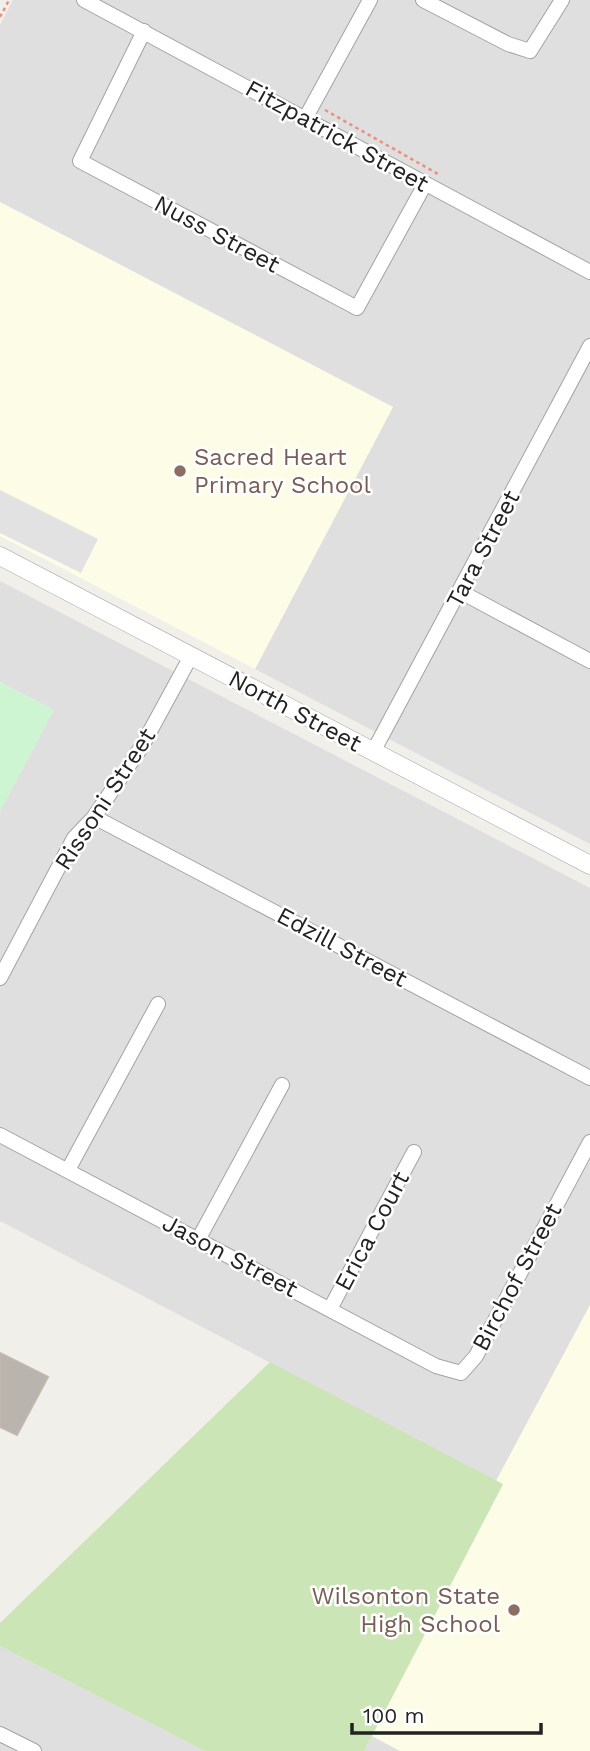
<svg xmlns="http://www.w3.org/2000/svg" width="590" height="1751" viewBox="0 0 590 1751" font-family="'Work Sans',sans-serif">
  <rect width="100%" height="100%" fill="#f1efea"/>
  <path fill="#e0dfdf" d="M 13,0 L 590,0 L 590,844 L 255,669 L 393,407 L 0,202 L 0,25 Z
    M 0,581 L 590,888 L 590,1305 L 496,1481 L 0,1221 L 0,811 L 54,710 L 0,682 Z
    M 0,1646 L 205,1751 L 0,1751 Z
    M 372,1736 L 400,1751 L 364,1751 Z"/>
  <path fill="#fcfce7" d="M 0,202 L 393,407 L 255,669 L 0,536 Z
    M 590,1305 L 590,1751 L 400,1751 L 372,1736 L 503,1485 L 496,1481 Z"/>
  <path fill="#cbe5b6" d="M 270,1362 L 503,1484 L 364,1751 L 205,1751 L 0,1646 L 0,1623 Z"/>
  <path fill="#cdf5d1" d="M 0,682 L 54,710 L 0,811 Z"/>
  <path fill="#e2e2e2" d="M 0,490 L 98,539 L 81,573 L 0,533 Z"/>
  <path fill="#bab4af" stroke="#c1b7ad" stroke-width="2" d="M 0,1353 L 48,1377 L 17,1435 L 0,1427 Z"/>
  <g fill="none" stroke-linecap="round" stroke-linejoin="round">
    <defs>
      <path id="minor" d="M 84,0 L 590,272
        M 423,0 L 508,44 L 530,51 L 562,0
        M 144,31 L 80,161 L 357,308 L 424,186
        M 306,117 L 370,0
        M 461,592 L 590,661
        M 373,752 L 590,346
        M 94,817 L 590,1078
        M 0,978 L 74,838 L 94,817 L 142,746 L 191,656
        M 0,1135 L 436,1366 L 461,1373 L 476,1356 L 590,1142
        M 68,1170 L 158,1004
        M 198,1240 L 282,1085
        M 330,1309 L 414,1152
        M 0,1734 L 34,1751"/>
      <path id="tertiary" d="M 0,556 L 590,865"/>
    </defs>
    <use href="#minor" stroke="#a3a3a3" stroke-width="16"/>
    <use href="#tertiary" stroke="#a3a3a3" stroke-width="19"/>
    <path stroke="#ec8e80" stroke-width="2.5" stroke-dasharray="3.5 3.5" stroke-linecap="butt" d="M 0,17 L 9,0
      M 325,110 L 438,174"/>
    <use href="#minor" stroke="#fff" stroke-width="14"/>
    <use href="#tertiary" stroke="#fff" stroke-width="18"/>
  </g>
  <g fill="#8d6e63" stroke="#fff" stroke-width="2.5">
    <circle cx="180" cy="471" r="7"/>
    <circle cx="514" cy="1610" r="7"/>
  </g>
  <g text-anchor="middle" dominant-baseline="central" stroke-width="5" stroke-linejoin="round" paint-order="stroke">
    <g font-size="24" fill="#222" stroke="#fff">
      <text transform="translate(337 136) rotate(29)">Fitzpatrick Street</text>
      <text transform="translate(217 234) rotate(28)">Nuss Street</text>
      <text transform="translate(483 549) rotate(-62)">Tara Street</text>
      <text transform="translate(295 711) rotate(28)">North Street</text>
      <text transform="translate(105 799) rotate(-57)">Rissoni Street</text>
      <text transform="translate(342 947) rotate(28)">Edzill Street</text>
      <text transform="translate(372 1231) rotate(-62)">Erica Court</text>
      <text transform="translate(230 1256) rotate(28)">Jason Street</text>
      <text transform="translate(517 1277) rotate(-62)">Birchof Street</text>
    </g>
    <g font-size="24" fill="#785e54" stroke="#fff" text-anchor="start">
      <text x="194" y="457">Sacred Heart<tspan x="194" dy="28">Primary School</tspan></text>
      <text x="500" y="1596" text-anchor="end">Wilsonton State<tspan x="500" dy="28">High School</tspan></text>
    </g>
  </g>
  <path d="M352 1723v10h189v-10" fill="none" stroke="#222222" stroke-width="3.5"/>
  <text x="363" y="1723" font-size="21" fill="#222222" stroke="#ffffff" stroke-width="5" paint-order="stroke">100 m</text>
</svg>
